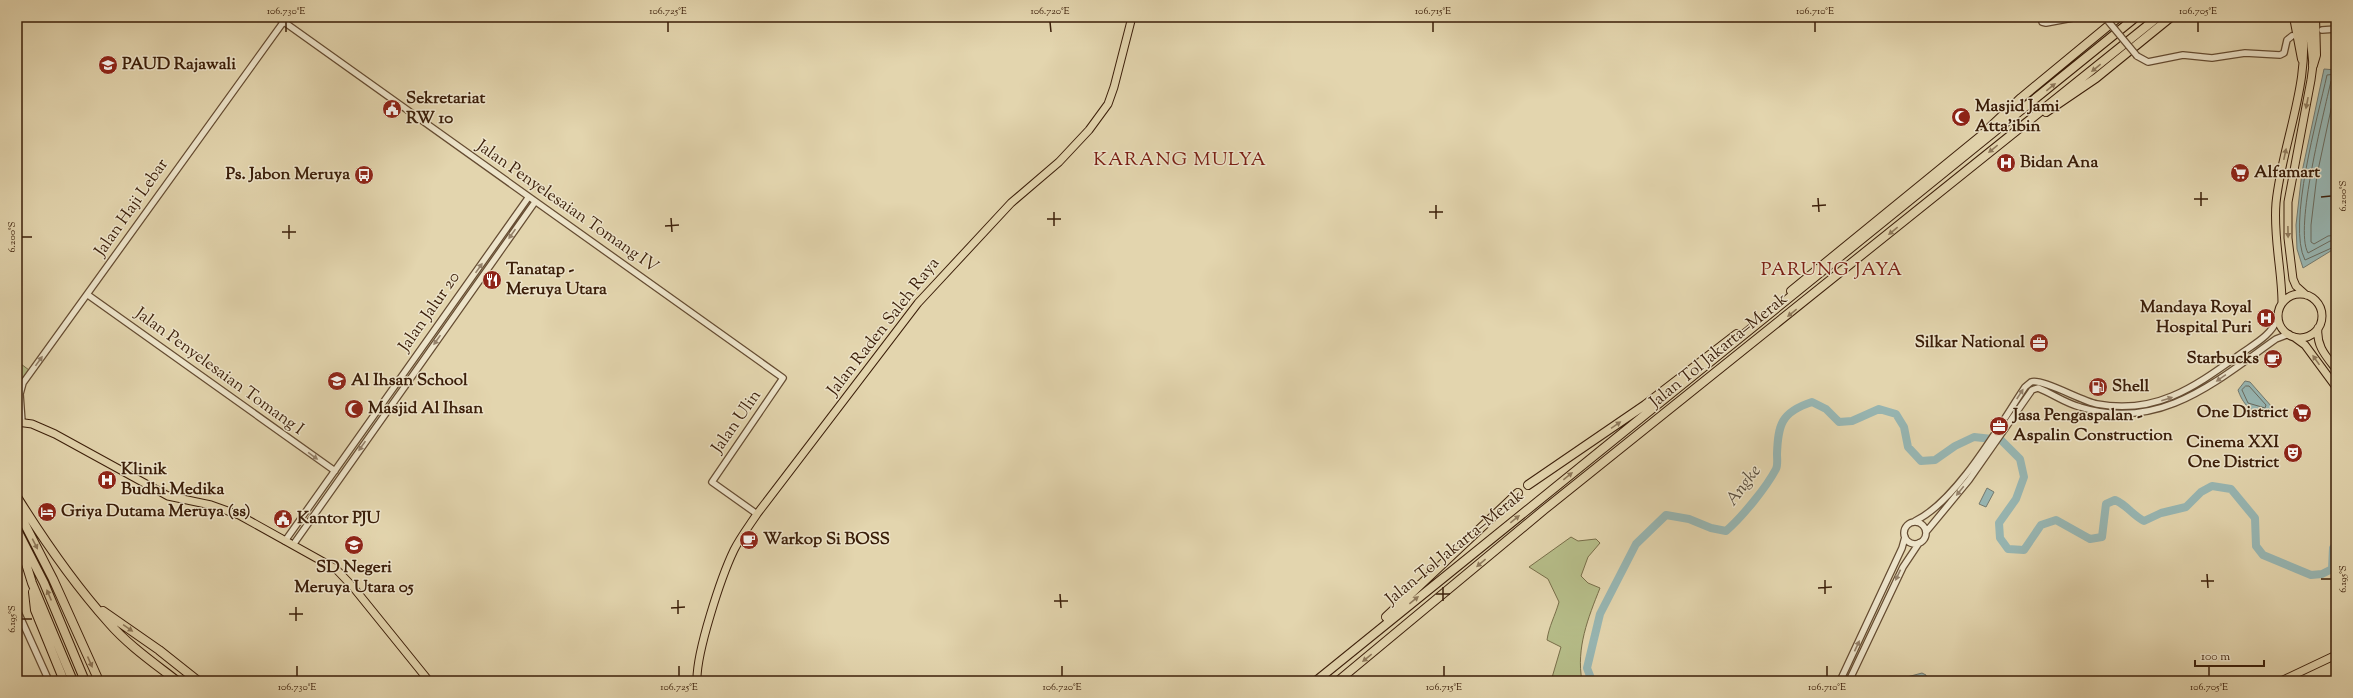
<svg xmlns="http://www.w3.org/2000/svg" width="2353" height="698" viewBox="0 0 2353 698" font-family="'Sorts Mill Goudy',serif">
  <rect width="100%" height="100%" fill="#e3d5ae"/>
  <filter id="stains"><feTurbulence type="fractalNoise" baseFrequency=".005" numOctaves="4"/><feColorMatrix values="0 0 0 0 .2 0 0 0 0 .09 0 0 0 0 .02 0 0 0 .5 -.17"/></filter>
  <radialGradient id="worn" r=".72"><stop offset=".6" stop-color="#630" stop-opacity="0"/><stop offset="1" stop-color="#630" stop-opacity=".3"/></radialGradient>
  <path fill="#b6bd89" stroke="#786e49" d="M 17,361 L 29,370 L 19,387 L 17,400 Z
    M 1571,537 L 1578,541 L 1596,539 L 1600,543 L 1588,557 L 1581,576 L 1588,583 L 1600,588 C 1588,618 1576,648 1582,681 L 1551,681 L 1561,647 L 1547,640 C 1549,626 1555,616 1559,602 L 1548,579 L 1529,567 Z"/>
  <path fill="#97b6b3" stroke="#72796f" d="M 2324,69 L 2336,70 L 2336,252 L 2334,249 L 2303,268 L 2297,249 L 2296,225 L 2302,172 Z
    M 2245,381 L 2250,382 L 2272,407 L 2267,412 C 2252,417 2242,402 2238,390 Z
    M 1987,488 L 1994,492 L 1986,507 L 1979,504 Z
    M 1922,673 L 1926,675 L 1927,681 L 1892,681 Z"/>
  <g fill="none" stroke-linecap="round" stroke-linejoin="round">
    <path stroke="#696a5e" stroke-width="1" d="M 2336,74 L 2327,75 C 2318,116 2287,225 2305,260 L 2336,246
      M 2336,79 L 2331,81 C 2324,113 2294,228 2308,253 L 2330,241 L 2336,241
      M 2336,86 L 2317,175 L 2311,225 L 2311,242 L 2314,244 L 2328,236 L 2336,235
      M 2246,386 L 2249,386 L 2266,405 L 2265,408 L 2248,403 L 2242,390 Z"/>
    <path stroke="#97b6b3" stroke-width="8" d="M 1592,681 L 1587,668 L 1600,614 L 1636,544 L 1666,515 L 1689,519 L 1711,528 L 1726,531 C 1742,517 1766,488 1776,469 C 1778,465 1777,459 1777,454 C 1778,425 1781,412 1812,402 L 1826,409 L 1839,422 L 1852,421 L 1879,409 L 1896,414 L 1904,427 L 1908,447 L 1921,461 L 1935,460 L 1955,446 L 1974,437 L 2001,440 L 2020,459 L 2024,477 L 2016,499 L 1999,523 L 2000,538 L 2008,549 L 2024,550 L 2041,525 L 2056,520 L 2090,539 L 2102,537 L 2106,504 L 2115,500 C 2127,505 2132,515 2144,521 L 2161,513 L 2186,507 L 2201,492 L 2212,486 L 2231,489 L 2255,518 L 2256,546 L 2263,555 L 2311,575 L 2322,574 L 2332,569 L 2333,548 L 2336,545"/>
    <defs>
      <path id="minor" d="M 277,17 L 783,378 L 712,482 L 757,514
        M 2041,17 L 2042,22 L 2046,23 L 2078,17
        M 2322,30 L 2336,29
        M 2137,56 L 2148,62 L 2183,55 L 2212,58 L 2245,53 L 2280,55 L 2284,53 L 2287,40 L 2292,36
        M 88,295 L 335,471
        M 22,422 L 20,394 L 23,383 L 287,17
        M 1915,521 C 1957,501 1999,426 2025,387 L 2031,382 C 2042,378 2081,401 2097,404 C 2156,415 2194,387 2239,355 C 2254,344 2271,336 2278,318
        M1904 533a11 11 0 1 1 22 0a11 11 0 1 1-22 0Z
        M 1926,532 L 1969,480 L 2032,390 L 2038,388 C 2053,394 2065,403 2080,407 C 2160,432 2215,382 2276,339 L 2289,334
        M 285,541 L 528,198
        M 293,545 L 535,202
        M 17,610 L 49,681
        M 1840,681 L 1902,548 L 1905,537
        M 1849,681 L 1903,567 L 1919,543"/>
      <path id="major" d="M2278 316a22 22 0 1 1 44 0a22 22 0 1 1-44 0Z
        M 2306,295 L 2296,286 L 2293,279 L 2288,238 L 2288,202 L 2311,80 L 2313,65 L 2308,17
        M 2282,303 C 2282,270 2273,237 2276,203 C 2282,142 2313,79 2301,17
        M 2318,328 C 2316,346 2326,356 2336,369
        M 2294,337 L 2305,345 L 2336,387
        M 17,422 L 32,424 L 55,434 L 168,496 L 211,505 L 239,515 L 336,569 L 353,587 L 429,681
        M 697,681 C 696,653 721,577 734,550 C 740,538 749,526 757,514 L 918,303 L 1011,203 L 1059,162 L 1089,130 L 1108,104 L 1114,87 L 1132,17
        M 2281,681 L 2336,655"/>
      <path id="highway" d="M 2294,17 L 2302,59
        M 2313,65 L 2316,55 L 2315,17
        M 2046,112 L 2096,78 L 2171,17
        M 1791,291 L 1982,135 L 2021,98 L 2119,17
        M 1528,485 L 1645,405 L 1737,334
        M 17,497 C 45,542 74,584 109,623 C 128,645 154,663 177,681
        M 17,509 L 53,579 L 99,681
        M 17,530 L 44,583 L 85,681
        M 19,541 L 32,583 L 73,681
        M 33,592 L 35,610 L 64,681
        M 103,611 L 159,650 L 198,681
        M 1386,617 L 1518,493
        M 1316,681 L 2136,17
        M 1338,681 L 1545,509 L 2158,17"/>
    </defs>
    <use href="#minor" stroke="#654c32" stroke-width="8"/>
    <use href="#major" stroke="#3b1e09" stroke-width="9"/>
    <use href="#highway" stroke="#3b1e09" stroke-width="10"/>
    <use href="#minor" stroke="#ede4ca" stroke-width="5.5"/>
    <use href="#major" stroke="#e3d5ae" stroke-width="7"/>
    <use href="#highway" stroke="#e3d5ae" stroke-width="8"/>
    <defs>
      <path id="minor-bridge" d="M 2108,21 L 2137,56"/>
    </defs>
    <use href="#minor-bridge" stroke="#654c32" stroke-width="8" stroke-linecap="butt"/>
    <use href="#minor-bridge" stroke="#ede4ca" stroke-width="5.5"/>
  </g>
  <defs><path id="oneway-solid" d="M-6-.8H1V-3.2L6.5 0L1 3.2V.8H-6Z"/></defs>
  <g fill="#8f7a5c">
    <use href="#oneway-solid" transform="translate(2096 68) rotate(141)"/>
    <use href="#oneway-solid" transform="translate(2051 87) rotate(-39)"/>
    <use href="#oneway-solid" transform="translate(2307 103) rotate(101)"/>
    <use href="#oneway-solid" transform="translate(1993 149) rotate(141)"/>
    <use href="#oneway-solid" transform="translate(2285 154) rotate(-78)"/>
    <use href="#oneway-solid" transform="translate(1893 231) rotate(141)"/>
    <use href="#oneway-solid" transform="translate(2288 232) rotate(89)"/>
    <use href="#oneway-solid" transform="translate(1792 313) rotate(141)"/>
    <use href="#oneway-solid" transform="translate(2316 360) rotate(-125)"/>
    <use href="#oneway-solid" transform="translate(1616 425) rotate(-34)"/>
    <use href="#oneway-solid" transform="translate(1568 476) rotate(-39)"/>
    <use href="#oneway-solid" transform="translate(1515 519) rotate(-39)"/>
    <use href="#oneway-solid" transform="translate(35 544) rotate(63)"/>
    <use href="#oneway-solid" transform="translate(1481 563) rotate(140)"/>
    <use href="#oneway-solid" transform="translate(49 595) rotate(-113)"/>
    <use href="#oneway-solid" transform="translate(1414 600) rotate(-39)"/>
    <use href="#oneway-solid" transform="translate(128 628) rotate(35)"/>
    <use href="#oneway-solid" transform="translate(1367 658) rotate(141)"/>
    <use href="#oneway-solid" transform="translate(90 662) rotate(66)"/>
  </g>
  <g fill="#94816a">
    <use href="#oneway-solid" transform="translate(512 234) rotate(125)"/>
    <use href="#oneway-solid" transform="translate(479 268) rotate(-55)"/>
    <use href="#oneway-solid" transform="translate(437 340) rotate(125)"/>
    <use href="#oneway-solid" transform="translate(39 361) rotate(-54)"/>
    <use href="#oneway-solid" transform="translate(2221 378) rotate(145)"/>
    <use href="#oneway-solid" transform="translate(2020 394) rotate(-57)"/>
    <use href="#oneway-solid" transform="translate(2167 399) rotate(-18)"/>
    <use href="#oneway-solid" transform="translate(362 446) rotate(125)"/>
    <use href="#oneway-solid" transform="translate(313 456) rotate(36)"/>
    <use href="#oneway-solid" transform="translate(1960 491) rotate(129)"/>
    <use href="#oneway-solid" transform="translate(1898 575) rotate(115)"/>
    <use href="#oneway-solid" transform="translate(1857 646) rotate(-65)"/>
  </g>
  <path fill="none" stroke="#3b1e09" stroke-width="1.5" d="M 286,22 L 286,32M 668,22 L 668,32M 1050,22 L 1051,32M 1433,22 L 1433,32M 1815,22 L 1815,32M 2198,22 L 2198,32M 2201,192 L 2201,206M 2321,197 L 2331,196M 1818,198 L 1819,212M 2194,199 L 2208,199M 1436,205 L 1436,219M 1812,206 L 1826,205M 1054,212 L 1054,226M 1429,212 L 1443,212M 671,218 L 672,232M 1047,219 L 1061,219M 289,225 L 289,239M 665,226 L 679,225M 282,232 L 296,232M 22,237 L 32,237M 2207,574 L 2208,588M 2321,579 L 2331,579M 1825,580 L 1825,594M 2201,581 L 2214,581M 1443,587 L 1443,601M 1818,588 L 1832,587M 1060,594 L 1061,608M 1436,594 L 1450,594M 678,600 L 678,614M 1054,601 L 1068,601M 296,607 L 296,621M 671,608 L 685,607M 289,614 L 303,614M 22,619 L 32,619M 297,666 L 297,676M 679,666 L 679,676M 1062,666 L 1062,676M 1444,666 L 1444,676M 1827,666 L 1827,676M 2209,666 L 2209,676"/>
  <defs>
    <symbol id="school-disc" viewBox="-11 -11 22 22"><circle r="9.5" fill="#8f2418" stroke="#ede4ca"/><path d="M0-5L7-2L0 1L-7-2ZM-4 1L0 2.5L4 1V4Q0 6-4 4Z" fill="#fff"/></symbol>
    <symbol id="civic-disc" viewBox="-11 -11 22 22"><circle r="9.5" fill="#8f2418" stroke="#ede4ca"/><path d="M-.6-6.5H3V-4.5H.6V-3L4-1V1h2V6H-6V1h2V-1L-.6-3ZM-1.2 2.5V6h2.4V2.5Z" fill="#fff"/></symbol>
    <symbol id="mosque-disc" viewBox="-11 -11 22 22"><circle r="9.5" fill="#8f2418" stroke="#ede4ca"/><path d="M3.5-4.9A6 6 0 1 0 3.5 4.9A5 5 0 1 1 3.5-4.9Z" fill="#fff"/></symbol>
    <symbol id="hospital-disc" viewBox="-11 -11 22 22"><circle r="9.5" fill="#8f2418" stroke="#ede4ca"/><path d="M-5-5h3v3.5h4V-5h3V5h-3V1.5h-4V5h-3Z" fill="#fff"/></symbol>
    <symbol id="supermarket-disc" viewBox="-11 -11 22 22"><circle r="9.5" fill="#8f2418" stroke="#ede4ca"/><path d="M-6-5.5h2.5l.6 2H6L4.5 2H-2.5L-4.4-4H-6ZM-1.5 3.2a1.3 1.3 0 1 0 .1 0ZM3 3.2a1.3 1.3 0 1 0 .1 0Z" fill="#fff"/></symbol>
    <symbol id="bus-disc" viewBox="-11 -11 22 22"><circle r="9.5" fill="#8f2418" stroke="#ede4ca"/><path d="M-5-6H5V4H4V6H2V4H-2V6H-4V4H-5ZM-3.5-4V0h7V-4ZM-3.5 1.2v1.5H-2V1.2ZM2 1.2v1.5H3.5V1.2Z" fill="#fff"/></symbol>
    <symbol id="restaurant-disc" viewBox="-11 -11 22 22"><circle r="9.5" fill="#8f2418" stroke="#ede4ca"/><path d="M-5-6h1v4h1v-4h1v4h1v-4h1v5L-1.5 .5V6h-2V.5L-5-1ZM5-6V6H3V1.5H1.5Q1.5-4 5-6Z" fill="#fff"/></symbol>
    <symbol id="office-disc" viewBox="-11 -11 22 22"><circle r="9.5" fill="#8f2418" stroke="#ede4ca"/><path d="M-6-3h4V-5.5h4V-3h4V5H-6ZM-1-4.5V-3h2v-1.5ZM-6 0V1H6V0Z" fill="#fff"/></symbol>
    <symbol id="cafe-disc" viewBox="-11 -11 22 22"><circle r="9.5" fill="#8f2418" stroke="#ede4ca"/><path d="M-5.5-4.5H6V0H3Q3 3.5 0 3.5H-2.5Q-5.5 3.5-5.5 0ZM3-3.2v2h1.7v-2ZM-6 4.5H4V6H-6Z" fill="#fff"/></symbol>
    <symbol id="fuel-disc" viewBox="-11 -11 22 22"><circle r="9.5" fill="#8f2418" stroke="#ede4ca"/><path d="M-5.5-6h7V0h2V4h1.3V-2.5L3-4.5l.8-.8L6-3V5H2.5V1h-1V6h-7ZM-4.2-4.7v3.2H.2V-4.7Z" fill="#fff"/></symbol>
    <symbol id="theatre-disc" viewBox="-11 -11 22 22"><circle r="9.5" fill="#8f2418" stroke="#ede4ca"/><path d="M-5-5.5Q0-4 5-5.5V0Q5 5 0 6Q-5 5-5 0ZM-3.3-2.5H-1v1.5H-3.3ZM1-2.5H3.3v1.5H1ZM-2.8 1Q0 5.5 2.8 1Z" fill="#fff"/></symbol>
    <symbol id="hotel-disc" viewBox="-11 -11 22 22"><circle r="9.5" fill="#8f2418" stroke="#ede4ca"/><path d="M-6-4.5h1.5V1H6V5H4.5V3h-9V5H-6ZM-4 0a1.8 1.8 0 1 1 3.6 0ZM.5 0V-2.5h3Q6-2.5 6 0Z" fill="#fff"/></symbol>
  </defs>
  <g fill-rule="evenodd">
    <use href="#school-disc" x="97" y="54" width="22" height="22"/>
    <use href="#civic-disc" x="381" y="98" width="22" height="22"/>
    <use href="#mosque-disc" x="1950" y="106" width="22" height="22"/>
    <use href="#hospital-disc" x="1995" y="152" width="22" height="22"/>
    <use href="#supermarket-disc" x="2229" y="162" width="22" height="22"/>
    <use href="#bus-disc" x="353" y="164" width="22" height="22"/>
    <use href="#restaurant-disc" x="481" y="269" width="22" height="22"/>
    <use href="#hospital-disc" x="2255" y="307" width="22" height="22"/>
    <use href="#office-disc" x="2028" y="332" width="22" height="22"/>
    <use href="#cafe-disc" x="2262" y="348" width="22" height="22"/>
    <use href="#school-disc" x="326" y="370" width="22" height="22"/>
    <use href="#fuel-disc" x="2087" y="376" width="22" height="22"/>
    <use href="#mosque-disc" x="343" y="398" width="22" height="22"/>
    <use href="#supermarket-disc" x="2291" y="402" width="22" height="22"/>
    <use href="#office-disc" x="1988" y="415" width="22" height="22"/>
    <use href="#theatre-disc" x="2282" y="442" width="22" height="22"/>
    <use href="#hospital-disc" x="96" y="469" width="22" height="22"/>
    <use href="#hotel-disc" x="36" y="501" width="22" height="22"/>
    <use href="#civic-disc" x="272" y="508" width="22" height="22"/>
    <use href="#cafe-disc" x="738" y="529" width="22" height="22"/>
    <use href="#school-disc" x="343" y="534" width="22" height="22"/>
  </g>
  <g text-anchor="middle" dominant-baseline="central" stroke-width="3" stroke-linejoin="round" paint-order="stroke">
    <g font-size="17" font-weight="bold" fill="#3b1e09" stroke="#ede4ca" text-anchor="start">
      <text x="122" y="65">PAUD Rajawali</text>
      <text x="406" y="99">Sekretariat<tspan x="406" dy="20">RW 10</tspan></text>
      <text x="1975" y="107">Masjid Jami<tspan x="1975" dy="20">Atta'ibin</tspan></text>
      <text x="2020" y="163">Bidan Ana</text>
      <text x="2254" y="173">Alfamart</text>
      <text x="350" y="175" text-anchor="end">Ps. Jabon Meruya</text>
      <text x="506" y="270">Tanatap -<tspan x="506" dy="20">Meruya Utara</tspan></text>
      <text x="2252" y="308" text-anchor="end">Mandaya Royal<tspan x="2252" dy="20">Hospital Puri</tspan></text>
      <text x="2025" y="343" text-anchor="end">Silkar National</text>
      <text x="2259" y="359" text-anchor="end">Starbucks</text>
      <text x="351" y="381">Al Ihsan School</text>
      <text x="2112" y="387">Shell</text>
      <text x="368" y="409">Masjid Al Ihsan</text>
      <text x="2288" y="413" text-anchor="end">One District</text>
      <text x="2013" y="416">Jasa Pengaspalan -<tspan x="2013" dy="20">Aspalin Construction</tspan></text>
      <text x="2279" y="443" text-anchor="end">Cinema XXI<tspan x="2279" dy="20">One District</tspan></text>
      <text x="121" y="470">Klinik<tspan x="121" dy="20">Budhi Medika</tspan></text>
      <text x="61" y="512">Griya Dutama Meruya (ss)</text>
      <text x="297" y="519">Kantor PJU</text>
      <text x="763" y="540">Warkop Si BOSS</text>
      <text x="354" y="568" text-anchor="middle">SD Negeri<tspan x="354" dy="20">Meruya Utara 05</tspan></text>
    </g>
    <g font-size="17" fill="#3b1e09" stroke="#ede4ca">
      <text transform="translate(567 207) rotate(35)">Jalan Penyelesaian Tomang IV</text>
      <text transform="translate(132 208) rotate(-55)">Jalan Haji Lebar</text>
      <text transform="translate(430 312) rotate(-55)">Jalan Jalur 20</text>
      <text transform="translate(884 327) rotate(-52)">Jalan Raden Saleh Raya</text>
      <text transform="translate(1719 351) rotate(-39)">Jalan Tol Jakarta–Merak</text>
      <text transform="translate(219 372) rotate(36)">Jalan Penyelesaian Tomang I</text>
      <text transform="translate(737 422) rotate(-55)">Jalan Ulin</text>
      <text transform="translate(1455 548) rotate(-39)">Jalan Tol Jakarta–Merak</text>
    </g>
    <g font-size="18" font-style="italic" fill="#574c3c" stroke="#ede4ca">
      <text transform="translate(1744 486) rotate(-53)">Angke</text>
    </g>
    <g font-size="19" letter-spacing="1" fill="#7a1f14" stroke="#ede4ca">
      <text x="1180" y="160">KARANG MULYA</text>
      <text x="1832" y="270">PARUNG JAYA</text>
    </g>
  </g>
  <rect width="2353" height="698" fill="none" stroke="#e3d5ae" stroke-width="44"/>
  <path d="M2195 660v6h69v-6" fill="none" stroke="#3b1e09" stroke-width="2"/>
  <text x="2201" y="660" font-size="12" fill="#3b1e09" stroke="#ede4ca" stroke-width="3" paint-order="stroke">100 m</text>
  <rect x="22" y="22" width="2309" height="654" fill="none" stroke="#3b1e09" stroke-width="1.5"/>
  <g font-size="10" text-anchor="middle" fill="#3b1e09">
    <text x="286" y="14">106.730°E</text>
    <text x="668" y="14">106.725°E</text>
    <text x="1050" y="14">106.720°E</text>
    <text x="1433" y="14">106.715°E</text>
    <text x="1815" y="14">106.710°E</text>
    <text x="2198" y="14">106.705°E</text>
    <text transform="translate(2342 196) rotate(-90)" y="4">6.200°S</text>
    <text transform="translate(11 237) rotate(-90)" y="4">6.200°S</text>
    <text transform="translate(2342 579) rotate(-90)" y="4">6.195°S</text>
    <text transform="translate(11 619) rotate(-90)" y="4">6.195°S</text>
    <text x="297" y="690">106.730°E</text>
    <text x="679" y="690">106.725°E</text>
    <text x="1062" y="690">106.720°E</text>
    <text x="1444" y="690">106.715°E</text>
    <text x="1827" y="690">106.710°E</text>
    <text x="2209" y="690">106.705°E</text>
  </g>
  <rect width="100%" height="100%" filter="url(#stains)"/>
  <rect width="100%" height="100%" fill="url(#worn)"/>
</svg>
